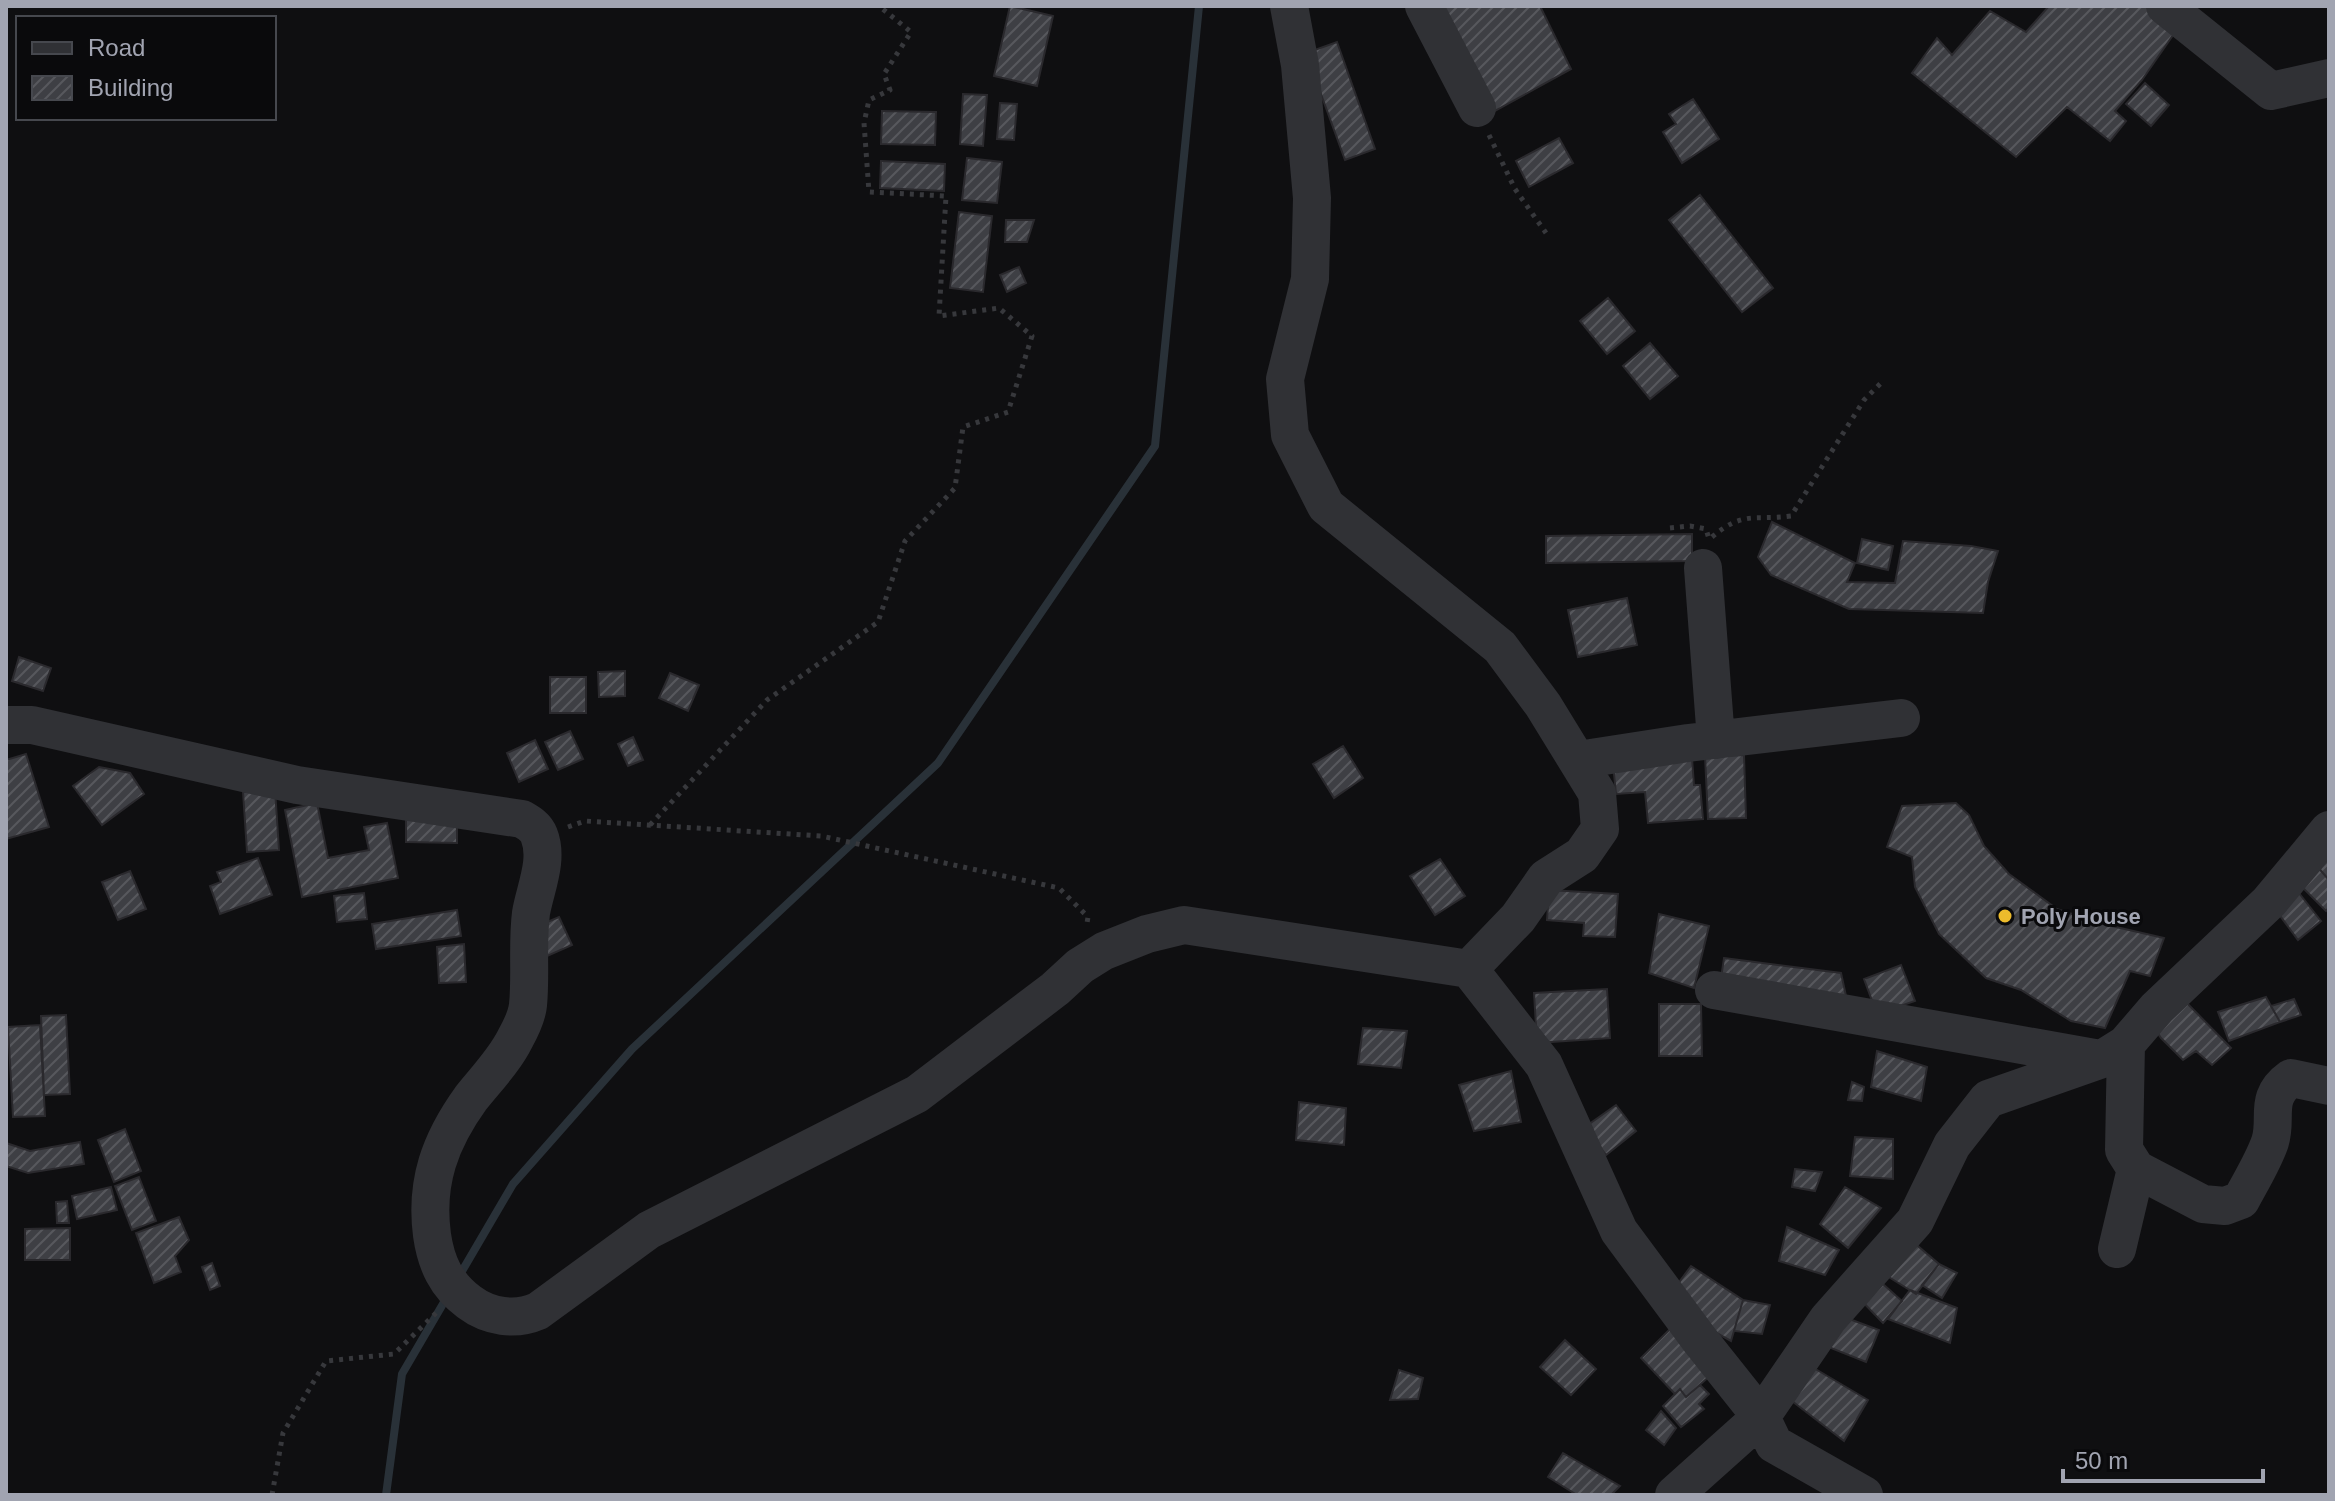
<svg xmlns="http://www.w3.org/2000/svg" width="2335" height="1501" viewBox="0 0 2335 1501" font-family="Helvetica,sans-serif">
  <defs>
    <pattern id="building-hatch" width="6" height="6" patternUnits="userSpaceOnUse" patternTransform="scale(2)"><rect width="6" height="6" fill="#3e3f44"/><path d="M-1 1l2-2M0 6l6-6M5 7l2-2" fill="none" stroke="#57585d"/></pattern>
  </defs>
  <rect width="100%" height="100%" fill="#0f0f11"/>
  <g fill="none" stroke-linecap="round" stroke-linejoin="round">
    <path stroke="#293138" stroke-width="8" d="M 458,1278 L 513,1184 L 632,1049 L 938,763 L 1155,446 L 1199,6
      M 386,1495 L 402,1374 L 447,1297"/>
  </g>
  <path fill="url(#building-hatch)" stroke="#2a292d" stroke-width="2" d="M 1010,6 L 1053,16 L 1037,86 L 994,76 Z
    M 1441,6 L 1540,6 L 1571,69 L 1495,111 Z
    M 2049,6 L 2148,6 L 2180,25 L 2142,80 L 2115,111 L 2126,121 L 2110,141 L 2067,107 L 2016,157 L 1912,73 L 1937,38 L 1952,55 L 1990,11 L 2026,32 Z
    M 1337,42 L 1375,149 L 1345,160 L 1306,53 Z
    M 2145,83 L 2169,105 L 2151,126 L 2126,104 Z
    M 963,94 L 987,95 L 983,146 L 960,144 Z
    M 1693,99 L 1719,139 L 1682,163 L 1663,132 L 1676,124 L 1669,114 Z
    M 1000,103 L 1017,104 L 1014,140 L 997,139 Z
    M 882,111 L 936,112 L 935,145 L 881,144 Z
    M 1559,138 L 1573,163 L 1529,187 L 1516,161 Z
    M 967,158 L 1002,162 L 997,203 L 962,200 Z
    M 881,161 L 945,164 L 944,191 L 880,188 Z
    M 1700,195 L 1773,288 L 1742,312 L 1669,220 Z
    M 959,212 L 992,216 L 983,292 L 950,288 Z
    M 1006,220 L 1034,220 L 1027,242 L 1005,242 Z
    M 1019,267 L 1026,283 L 1007,292 L 1000,275 Z
    M 1608,298 L 1635,331 L 1607,354 L 1580,321 Z
    M 1650,343 L 1678,376 L 1650,399 L 1623,366 Z
    M 1772,522 L 1855,563 L 1847,582 L 1895,583 L 1903,541 L 1971,546 L 1998,551 L 1988,582 L 1983,613 L 1849,609 L 1771,575 L 1758,557 Z
    M 1692,534 L 1692,561 L 1546,563 L 1546,536 Z
    M 1862,539 L 1893,546 L 1888,570 L 1857,563 Z
    M 1627,598 L 1637,645 L 1578,657 L 1568,610 Z
    M 19,657 L 51,668 L 43,691 L 12,681 Z
    M 625,671 L 625,696 L 599,697 L 598,672 Z
    M 670,673 L 699,685 L 688,711 L 659,698 Z
    M 550,677 L 586,677 L 586,713 L 550,713 Z
    M 570,731 L 583,759 L 558,770 L 545,742 Z
    M 633,737 L 643,760 L 628,766 L 618,744 Z
    M 535,740 L 548,769 L 519,782 L 507,753 Z
    M 1343,746 L 1363,778 L 1334,798 L 1313,764 Z
    M 26,754 L 49,827 L 6,839 L 6,760 Z
    M 1744,755 L 1746,818 L 1708,819 L 1705,756 Z
    M 1692,758 L 1694,785 L 1700,785 L 1703,819 L 1648,823 L 1645,792 L 1616,794 L 1613,764 Z
    M 99,767 L 130,773 L 144,794 L 102,825 L 73,786 Z
    M 275,789 L 279,850 L 247,852 L 243,792 Z
    M 317,803 L 328,858 L 369,850 L 364,827 L 387,823 L 398,878 L 302,897 L 285,810 Z
    M 1956,803 L 1969,815 L 1984,846 L 2009,874 L 2057,909 L 2103,924 L 2164,938 L 2150,976 L 2130,971 L 2105,1028 L 2071,1021 L 2021,990 L 1986,978 L 1939,934 L 1915,887 L 1912,857 L 1887,847 L 1902,806 Z
    M 406,815 L 457,816 L 457,843 L 406,842 Z
    M 2329,842 L 2329,880 L 2316,865 Z
    M 258,858 L 272,895 L 220,914 L 210,886 L 221,882 L 217,872 Z
    M 1440,859 L 1465,896 L 1435,915 L 1410,876 Z
    M 2316,865 L 2329,880 L 2329,907 L 2326,911 L 2299,884 Z
    M 130,871 L 146,909 L 118,920 L 102,882 Z
    M 2295,888 L 2321,921 L 2298,940 L 2272,905 Z
    M 1549,890 L 1618,894 L 1615,937 L 1583,936 L 1584,923 L 1547,920 Z
    M 364,893 L 367,919 L 337,922 L 334,896 Z
    M 457,910 L 461,936 L 376,949 L 372,924 Z
    M 1659,914 L 1709,926 L 1694,988 L 1649,973 Z
    M 559,917 L 572,945 L 545,957 L 533,928 Z
    M 464,944 L 466,982 L 439,983 L 437,947 Z
    M 1724,958 L 1841,973 L 1848,1005 L 1720,985 Z
    M 1901,965 L 1915,1001 L 1877,1014 L 1864,979 Z
    M 1607,989 L 1610,1038 L 1537,1043 L 1534,993 Z
    M 2179,995 L 2231,1048 L 2212,1065 L 2196,1051 L 2183,1060 L 2161,1038 L 2151,1023 Z
    M 2266,997 L 2280,1022 L 2229,1041 L 2218,1012 Z
    M 2294,999 L 2301,1015 L 2280,1022 L 2271,1006 Z
    M 1659,1004 L 1701,1004 L 1702,1056 L 1659,1056 Z
    M 66,1015 L 70,1094 L 44,1095 L 41,1016 Z
    M 40,1025 L 45,1116 L 13,1117 L 8,1027 Z
    M 1363,1028 L 1407,1031 L 1401,1068 L 1358,1064 Z
    M 1877,1051 L 1927,1067 L 1921,1101 L 1871,1087 Z
    M 1511,1071 L 1521,1122 L 1474,1131 L 1459,1085 Z
    M 1852,1082 L 1864,1087 L 1862,1101 L 1848,1100 Z
    M 1299,1102 L 1346,1108 L 1344,1145 L 1296,1140 Z
    M 1616,1105 L 1636,1131 L 1606,1155 L 1585,1127 Z
    M 125,1129 L 141,1171 L 114,1182 L 98,1140 Z
    M 1855,1137 L 1893,1139 L 1893,1179 L 1850,1176 Z
    M 80,1142 L 84,1164 L 28,1173 L 6,1166 L 6,1143 L 30,1151 Z
    M 1795,1169 L 1822,1172 L 1815,1191 L 1792,1187 Z
    M 139,1177 L 156,1221 L 132,1230 L 115,1186 Z
    M 111,1187 L 117,1210 L 77,1219 L 72,1196 Z
    M 1845,1187 L 1881,1208 L 1848,1248 L 1820,1224 Z
    M 67,1201 L 69,1223 L 57,1223 L 56,1202 Z
    M 179,1217 L 189,1240 L 175,1256 L 181,1272 L 154,1283 L 136,1233 Z
    M 1787,1227 L 1839,1250 L 1825,1275 L 1779,1261 Z
    M 70,1228 L 70,1260 L 25,1260 L 25,1229 Z
    M 1912,1241 L 1939,1264 L 1916,1294 L 1884,1274 Z
    M 212,1263 L 220,1286 L 210,1290 L 202,1267 Z
    M 1939,1264 L 1957,1273 L 1942,1298 L 1922,1285 Z
    M 1691,1266 L 1743,1300 L 1731,1341 L 1693,1320 L 1669,1296 Z
    M 1874,1276 L 1902,1301 L 1883,1323 L 1854,1293 Z
    M 1910,1290 L 1957,1308 L 1950,1343 L 1888,1319 Z
    M 1743,1300 L 1770,1305 L 1762,1334 L 1734,1331 Z
    M 1844,1317 L 1879,1330 L 1866,1362 L 1826,1346 Z
    M 1671,1328 L 1711,1375 L 1686,1397 L 1680,1389 L 1675,1394 L 1641,1358 Z
    M 1565,1340 L 1596,1369 L 1571,1395 L 1540,1367 Z
    M 1807,1364 L 1868,1400 L 1844,1441 L 1788,1398 Z
    M 1399,1370 L 1423,1378 L 1418,1399 L 1390,1400 Z
    M 1700,1385 L 1709,1394 L 1699,1404 L 1704,1409 L 1681,1427 L 1663,1406 L 1680,1389 L 1686,1397 Z
    M 1661,1411 L 1676,1428 L 1664,1445 L 1646,1430 Z
    M 1563,1453 L 1620,1486 L 1611,1495 L 1577,1495 L 1548,1477 Z"/>
  <g fill="none" stroke-linecap="round" stroke-linejoin="round">
    <path stroke="#37383c" stroke-width="5" stroke-dasharray="4 6" stroke-linecap="butt" d="M 1489,135 L 1515,189 L 1546,233
      M 1670,528 L 1690,526 L 1706,529 L 1709,539
      M 1712,537 C 1744,510 1754,521 1791,516 L 1864,400 L 1883,381
      M 650,825 L 767,700 L 878,622 L 905,541 L 955,488 L 963,427 L 1008,412 L 1032,336 L 999,308 L 939,316 L 946,196 L 869,192 L 864,123 L 869,100 L 890,90 L 884,74 L 911,32 L 879,6
      M 568,827 L 585,821 L 821,836 L 1059,888 L 1088,917 L 1087,923
      M 272,1495 L 283,1433 L 326,1361 L 394,1354 L 436,1313"/>
    <path stroke="#303135" stroke-width="38" d="M 1289,6 L 1300,65 L 1312,198 L 1310,279 L 1285,379 L 1290,435 L 1326,506 L 1500,647 L 1543,705 L 1597,793 L 1600,829 L 1582,855 L 1546,878 L 1518,918 L 1469,969
      M 1424,6 L 1477,108
      M 2165,6 L 2271,91 L 2329,78
      M 1703,568 L 1716,740
      M 6,725 L 32,725 L 297,785 L 522,819 C 529,823 536,827 539,835 C 549,860 535,889 531,913 C 527,944 531,975 528,1005 C 527,1015 520,1030 515,1039 C 504,1061 486,1079 471,1098 C 440,1141 425,1182 432,1235 C 436,1263 446,1285 469,1302 C 489,1317 515,1321 538,1311 L 649,1230 L 917,1094 L 1055,989 L 1080,966 L 1104,951 L 1147,934 L 1184,925 L 1469,969 L 1544,1065 L 1619,1231 L 1699,1339 L 1761,1417 L 1774,1444 L 1864,1495
      M 1578,760 L 1688,743 L 1901,718
      M 1714,990 L 2100,1059
      M 2126,1044 L 2124,1150 L 2136,1169 L 2203,1204 L 2225,1206 L 2241,1200 C 2251,1181 2263,1162 2270,1142 C 2278,1117 2263,1098 2291,1078 L 2329,1086
      M 2117,1249 L 2136,1169
      M 1674,1495 L 1761,1417 L 1828,1319 L 1915,1221 L 1952,1145 L 1988,1099 L 2102,1059 L 2126,1044 L 2157,1008 L 2269,902 L 2329,830"/>
  </g>
  <circle fill="#ecbb2c" stroke="#0a0a0c" stroke-width="3" cx="2005" cy="916" r="8"/>
  <g text-anchor="middle" dominant-baseline="central" stroke-width="6" stroke-linejoin="round" paint-order="stroke">
    <g font-size="22" font-weight="bold" fill="#a1a4b1" stroke="#0a0a0c" text-anchor="start">
      <text x="2021" y="916">Poly House</text>
    </g>
  </g>
  <rect width="2335" height="1501" fill="none" stroke="#a1a4b1" stroke-width="16"/>
  <rect x="16" y="16" width="260" height="104" fill="#0a0a0c" stroke="#46484e" stroke-width="2"/>
  <rect x="32" y="42" width="40" height="12" fill="#303135" stroke="#46484e" stroke-width="2"/>
  <text x="88" y="56" font-size="24" fill="#a1a4b1">Road</text>
  <rect x="32" y="76" width="40" height="24" fill="url(#building-hatch)" stroke="#46484e" stroke-width="2"/>
  <text x="88" y="96" font-size="24" fill="#a1a4b1">Building</text>
  <path d="M2063 1469v12h200v-12" fill="none" stroke="#a1a4b1" stroke-width="4"/>
  <text x="2075" y="1469" font-size="24" fill="#a1a4b1" stroke="#0a0a0c" stroke-width="6" paint-order="stroke">50 m</text>
</svg>
